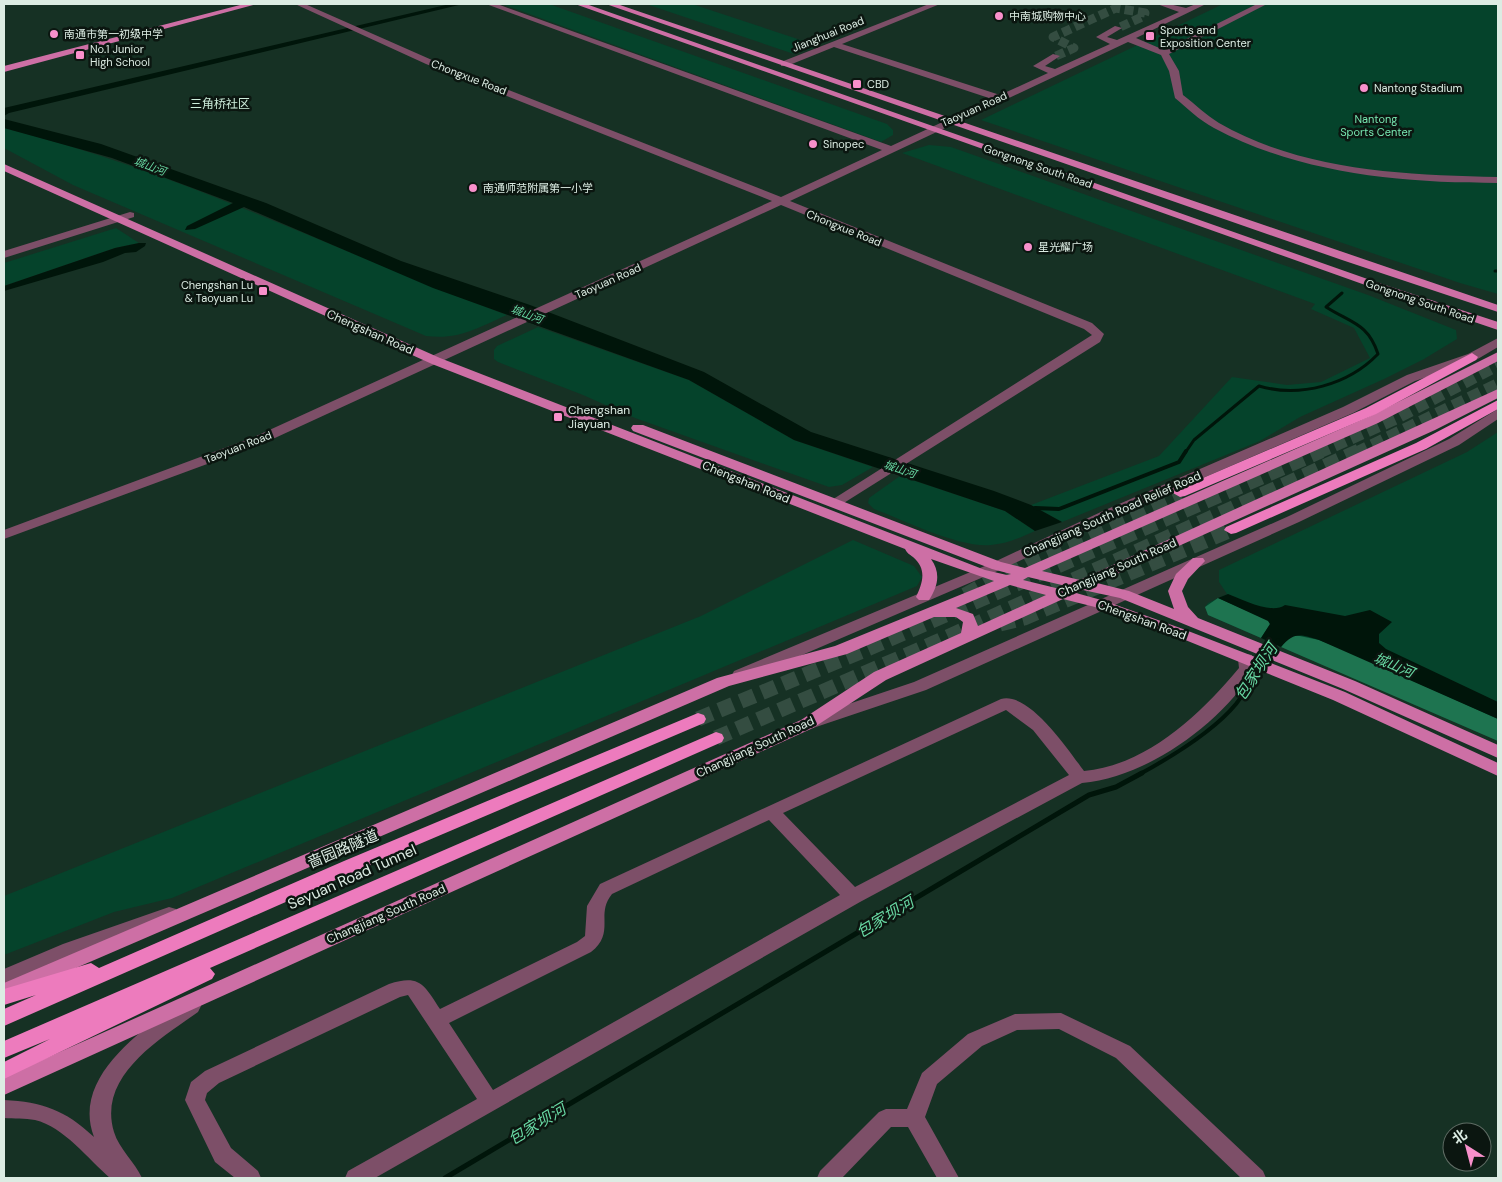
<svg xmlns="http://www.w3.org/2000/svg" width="1502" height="1182" viewBox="0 0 1502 1182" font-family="'DM Sans','Noto Sans SC',sans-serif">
  <rect width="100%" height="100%" fill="#163124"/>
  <path fill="#05432b" d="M 502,4 L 549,4 L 887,124 L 893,130 L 893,135 L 881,142 Z
    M 646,4 L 692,4 L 819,46 L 794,54 Z
    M 1223,4 L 1498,4 L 1498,294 L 1460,283 L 981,120 Z
    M 4,128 C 179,171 339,253 507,315 C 477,328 460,340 426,336 L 73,185 L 4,148 Z
    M 929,145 L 951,147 L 1368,295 L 1456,330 L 1457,339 L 1424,359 L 1384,379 L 1300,417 L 1260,441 L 1062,522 L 1031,505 L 1159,456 L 1232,377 L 1287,385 L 1321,382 L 1370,358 L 1354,328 L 1311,309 L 1315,304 L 902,153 Z
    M 116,228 L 139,243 L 115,248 L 4,286 L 4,263 Z
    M 538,327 L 689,380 L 794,440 L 873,467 L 842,485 L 829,487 L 635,418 L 583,395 L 498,362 L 494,359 L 494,350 L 497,346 Z
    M 1498,432 L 1498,741 L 1208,615 L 1205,607 L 1208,603 L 1227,594 L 1219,582 L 1219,570 L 1467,452 Z
    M 900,476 L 1005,511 L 1035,531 C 1022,537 1006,544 991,545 C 959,548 906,521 874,509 L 868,503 L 869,498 Z
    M 853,540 L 914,566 L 922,577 L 917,586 L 172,898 L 114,912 L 4,955 L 4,896 L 701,616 Z"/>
  <path fill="#1e7450" d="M 1218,598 L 1268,620 L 1270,624 L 1261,638 L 1208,615 L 1205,607 Z
    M 1295,635 L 1319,640 L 1342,649 L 1498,719 L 1498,741 L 1281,647 L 1289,637 Z"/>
  <path fill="#00150a" d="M 450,4 L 463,4 L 9,113 L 4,116 L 4,108 Z
    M 4,119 L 101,144 L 266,203 L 401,261 L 530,305 L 704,372 L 811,432 L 994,491 L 1031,505 L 1062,522 L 1035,531 L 1005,511 L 794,440 L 689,380 L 433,288 L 244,207 L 195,229 L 185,230 L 187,226 L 233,203 L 112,158 L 4,128 Z
    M 139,243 L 146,243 L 145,246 L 136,252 L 125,253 L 103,262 L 4,291 L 4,286 L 115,248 Z
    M 1228,594 C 1242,599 1271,615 1285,605 L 1345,616 L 1370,610 L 1392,622 L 1379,634 L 1379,643 L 1386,649 L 1498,702 L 1498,719 L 1319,640 C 1301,635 1295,631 1281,647 L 1261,638 L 1270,624 L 1268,621 L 1218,598 Z"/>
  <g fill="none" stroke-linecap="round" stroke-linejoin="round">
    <path stroke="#00150a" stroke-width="3" d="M 1495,271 L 1498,271
      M 1185,453 L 1194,440 L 1259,386 C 1300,398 1348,385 1378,354 C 1368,323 1351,323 1326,307 L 1342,293"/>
    <path stroke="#00150a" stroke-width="4" d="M 1035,508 L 1059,509 L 1179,462 L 1186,451
      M 1140,774 C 1171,757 1213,732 1236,704 C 1251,684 1264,661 1278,640"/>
    <path stroke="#00150a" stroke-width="5" d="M 445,1178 L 1089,795 L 1116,787 L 1142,773"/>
    <path stroke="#344d41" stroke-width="9" stroke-dasharray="9 4.5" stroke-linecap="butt" d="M 1056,56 L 1074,48 L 1053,37 L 1116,8 L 1145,13 L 1144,16 L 1118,28"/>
    <path stroke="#344d41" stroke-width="12" stroke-dasharray="12 6" stroke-linecap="butt" d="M 1318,453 L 1395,419 L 1498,365
      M 1356,453 L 1498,384"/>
    <path stroke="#344d41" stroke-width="15" stroke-dasharray="15 8" stroke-linecap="butt" d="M 965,595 L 1033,558 L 1180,493
      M 1000,624 L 1024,618 L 1231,530
      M 698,719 L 865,650 L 1321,451
      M 716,738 L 934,643 L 1359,451"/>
    <path fill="#7d4f68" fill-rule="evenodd" d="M 295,4 L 305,4 L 432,60 L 781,197 L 882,150 L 486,4 L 497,4 L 891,146 L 992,99 L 834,47 L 787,66 L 781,66 L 781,62 L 929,4 L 940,4 L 842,44 L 1000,95 L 1048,73 L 1033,66 L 1053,54 L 1060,56 L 1045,66 L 1055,69 L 1110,44 L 1096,37 L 1115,26 L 1122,28 L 1107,37 L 1117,40 L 1179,12 L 1157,4 L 1169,4 L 1186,8 L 1196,4 L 1206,4 L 1136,38 L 1164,50 L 1257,4 L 1267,4 L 1169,54 L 1179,71 L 1183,95 C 1195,104 1206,115 1219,123 C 1302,171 1405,175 1498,177 L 1498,183 C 1402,183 1300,174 1214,128 C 1199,120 1187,108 1175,98 L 1169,71 L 1161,55 L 1128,42 L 790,201 L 1092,323 L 1104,334 L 1100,342 L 839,506 L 829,506 L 827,503 L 1092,335 L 1084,329 L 781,205 L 264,443 L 4,539 L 4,530 L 254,437 L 772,201 L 426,64 Z
      M 130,212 L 134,213 L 134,217 L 4,258 L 4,251 Z
      M 1498,338 L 1498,347 L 1476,360 L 1415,381 L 1353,413 L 1113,517 L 1002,569 L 746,679 L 734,679 L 732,675 L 734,671 L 992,563 L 1103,511 L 1343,407 L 1407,375 L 1468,354 Z
      M 1498,409 L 1498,419 L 1459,445 L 1299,522 L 926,690 L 813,728 L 807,726 L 805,722 L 807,718 L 914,682 L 1289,516 L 1449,439 Z
      M 1246,654 L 1252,655 L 1255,669 C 1220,724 1148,777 1082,783 L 860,902 L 375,1178 L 345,1178 L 348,1171 L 477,1099 L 408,995 L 400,997 L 219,1083 L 207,1093 L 205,1100 L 231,1148 L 258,1171 L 261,1178 L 235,1178 L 215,1162 L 185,1100 L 191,1082 L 205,1071 L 389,984 C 420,974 424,985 440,1009 L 577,942 L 585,936 L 587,906 L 600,884 L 1001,699 C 1029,691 1069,751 1084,771 C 1147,765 1200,715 1239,668 L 1238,659 L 1240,655 ZM 1006,710 L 1033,730 L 1069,775 L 855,887 L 783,813 ZM 769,820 L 840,895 L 493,1090 L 449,1023 L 591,952 C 616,932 595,915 612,894 Z
      M 169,907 L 176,909 L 178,914 L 176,919 L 77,954 L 4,985 L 4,969 L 63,944 Z
      M 191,998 L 198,1000 L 201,1006 L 198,1012 C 160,1039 97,1076 114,1132 C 119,1149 135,1162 142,1178 L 110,1178 C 88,1159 64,1127 35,1120 C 25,1118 14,1119 4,1118 L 4,1100 C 43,1102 65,1110 94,1137 C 71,1077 143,1029 184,1000 Z
      M 1061,1013 L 1130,1046 L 1263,1171 L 1266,1178 L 1241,1178 L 1116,1058 L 1059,1029 L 1017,1030 L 982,1046 L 937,1084 L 925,1117 L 959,1178 L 937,1178 L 908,1127 L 891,1127 L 842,1178 L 817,1178 L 820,1171 L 879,1112 L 886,1109 L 907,1109 L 922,1073 L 968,1034 L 1015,1014 Z"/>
    <path fill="#cd6fa5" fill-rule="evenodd" d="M 244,4 L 257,4 L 4,72 L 4,66 Z
      M 575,4 L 586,4 L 1376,282 L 1498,322 L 1498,330 L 1368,286 Z
      M 606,4 L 617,4 L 1498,305 L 1498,312 L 1342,260 Z
      M 4,164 L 440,358 L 985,570 L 1007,575 L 1011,574 L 992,569 L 633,431 L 631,428 L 633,425 L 643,425 L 1001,562 L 1025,568 L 1368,417 L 1498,352 L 1498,361 L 1378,423 L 1042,571 L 1080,580 L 1498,389 L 1498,398 L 1435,430 L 1097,583 L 1129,591 L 1174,609 L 1168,591 L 1176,574 L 1193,558 L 1203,558 L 1205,561 L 1188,579 L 1182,591 L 1188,607 L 1198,618 L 1355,681 L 1498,745 L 1498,758 L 1343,689 L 1120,598 L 1083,590 L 1076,593 L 1105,601 L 1183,629 L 1345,692 L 1498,763 L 1498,776 L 1333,700 L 1173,635 L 1095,607 L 1063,599 L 886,680 L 813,728 L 4,1095 L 4,1077 L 801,720 L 874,672 L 961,633 L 963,622 L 956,617 L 934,617 L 847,654 L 729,686 L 4,999 L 4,983 L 717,678 L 835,646 L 994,581 L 931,559 C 941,573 938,586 929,600 L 919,600 L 916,597 C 923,582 927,569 913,557 C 909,554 907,553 905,549 L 432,364 L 4,171 ZM 1028,577 L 1066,586 L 1060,589 L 1023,580 ZM 1010,585 L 1046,595 L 978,626 L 973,614 L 956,608 Z"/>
    <path fill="#ed7bbd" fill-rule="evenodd" d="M 1472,353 L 1478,357 L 1476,360 L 1376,414 L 1185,496 L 1180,497 L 1173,493 L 1175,490 L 1366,408 Z
      M 1498,400 L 1498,409 L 1426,449 L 1236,533 L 1231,534 L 1224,530 L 1226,527 L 1416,443 Z
      M 698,713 L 704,715 L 706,719 L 704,723 L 356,871 L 4,1026 L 4,1009 L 36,995 L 4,1005 L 4,989 L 91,963 L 99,968 L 344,861 Z
      M 716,732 L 722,734 L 724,738 L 722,742 L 210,968 L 215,974 L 212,979 L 4,1079 L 4,1062 L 50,1039 L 4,1058 L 4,1041 Z"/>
  </g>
  <g fill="#f890cb" stroke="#0b1610" stroke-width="2">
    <circle cx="999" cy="16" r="5"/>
    <circle cx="54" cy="34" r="5"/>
    <rect x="1145" y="31" width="10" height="10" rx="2.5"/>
    <rect x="75" y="50" width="10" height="10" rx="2.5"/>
    <rect x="852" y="79" width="10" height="10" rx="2.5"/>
    <circle cx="1364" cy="88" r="5"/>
    <circle cx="813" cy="144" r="5"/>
    <circle cx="473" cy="188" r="5"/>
    <circle cx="1028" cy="247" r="5"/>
    <rect x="258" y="286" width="10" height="10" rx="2.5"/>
    <rect x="553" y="412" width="10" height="10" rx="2.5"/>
  </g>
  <g text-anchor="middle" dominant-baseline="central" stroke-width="5" stroke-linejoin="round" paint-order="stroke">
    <g font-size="11" fill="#dcece3" stroke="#0b1610" text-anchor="start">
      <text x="1009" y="16">中南城购物中心</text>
      <text x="1160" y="30">Sports and<tspan x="1160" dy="13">Exposition Center</tspan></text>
      <text x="64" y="34">南通市第一初级中学</text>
      <text x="90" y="49">No.1 Junior<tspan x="90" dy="13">High School</tspan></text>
      <text x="867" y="84">CBD</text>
      <text x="1374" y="88">Nantong Stadium</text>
      <text x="823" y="144">Sinopec</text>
      <text x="483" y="188">南通师范附属第一小学</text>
      <text x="1038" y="247">星光耀广场</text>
      <text x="253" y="285" text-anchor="end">Chengshan Lu<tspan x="253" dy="13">&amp; Taoyuan Lu</tspan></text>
    </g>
    <g font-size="11" fill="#dcece3" stroke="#0b1610">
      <text transform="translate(828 34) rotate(-22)">Jianghuai Road</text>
      <text transform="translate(469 77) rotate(21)">Chongxue Road</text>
      <text transform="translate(974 109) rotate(-24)">Taoyuan Road</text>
      <text transform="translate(1038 166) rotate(19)">Gongnong South Road</text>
      <text transform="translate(844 228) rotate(22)">Chongxue Road</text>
      <text transform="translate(608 281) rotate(-24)">Taoyuan Road</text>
      <text transform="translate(1420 301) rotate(19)">Gongnong South Road</text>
      <text transform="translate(238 447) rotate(-21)">Taoyuan Road</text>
    </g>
    <g font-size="11" fill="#79e9b3" stroke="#0b1610">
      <text x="1376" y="119">Nantong<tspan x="1376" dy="13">Sports Center</tspan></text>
    </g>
    <g font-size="11" font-style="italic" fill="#68d8a3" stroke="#0b1610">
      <text transform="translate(150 166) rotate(20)">城山河</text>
      <text transform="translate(527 314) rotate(20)">城山河</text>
      <text transform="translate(900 469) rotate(19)">城山河</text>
    </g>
    <g font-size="12" fill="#cdeddb" stroke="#0b1610">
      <text x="220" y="104">三角桥社区</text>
    </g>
    <g font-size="12" fill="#dcece3" stroke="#0b1610">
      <text transform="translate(370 332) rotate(24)">Chengshan Road</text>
      <text transform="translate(746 482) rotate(22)">Chengshan Road</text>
      <text transform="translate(1112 514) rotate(-24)">Changjiang South Road Relief Road</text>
      <text transform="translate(1117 568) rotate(-24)">Changjiang South Road</text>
      <text transform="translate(1142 620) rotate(20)">Chengshan Road</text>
      <text transform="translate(755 747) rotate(-25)">Changjiang South Road</text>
      <text transform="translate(386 914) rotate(-24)">Changjiang South Road</text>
    </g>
    <g font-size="12" fill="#dcece3" stroke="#0b1610" text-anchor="start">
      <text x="568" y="410">Chengshan<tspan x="568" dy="14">Jiayuan</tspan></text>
    </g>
    <g font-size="14" font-style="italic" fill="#68d8a3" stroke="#0b1610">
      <text transform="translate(1394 665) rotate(23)">城山河</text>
    </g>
    <g font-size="15" fill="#dcece3" stroke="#0b1610">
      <text transform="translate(343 849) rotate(-23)">啬园路隧道</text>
      <text transform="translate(352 877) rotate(-24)">Seyuan Road Tunnel</text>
    </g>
    <g font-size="16" font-style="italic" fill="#68d8a3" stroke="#0b1610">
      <text transform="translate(1256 672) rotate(-57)">包家坝河</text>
      <text transform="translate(885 917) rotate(-31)">包家坝河</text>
      <text transform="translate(537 1124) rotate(-31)">包家坝河</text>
    </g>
  </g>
  <rect width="1502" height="1182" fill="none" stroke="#dcece3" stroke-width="10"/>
  <g transform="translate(1467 1147) rotate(324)"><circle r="24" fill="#0b1610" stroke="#5f6c64"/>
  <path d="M0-4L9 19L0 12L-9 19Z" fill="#f890cb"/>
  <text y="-8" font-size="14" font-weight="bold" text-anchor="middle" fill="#dcece3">北</text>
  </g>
</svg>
